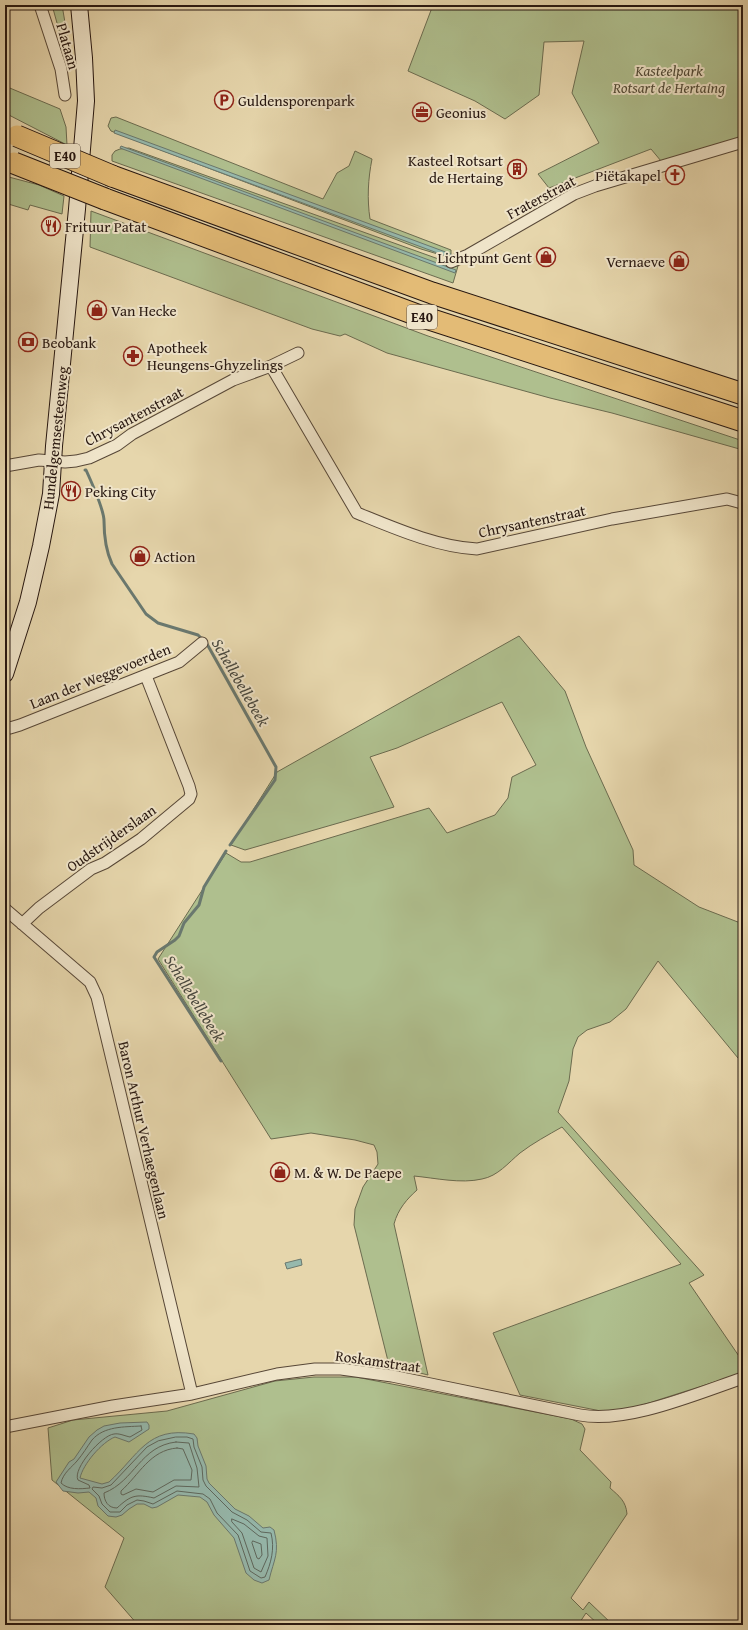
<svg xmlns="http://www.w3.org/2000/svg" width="748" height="1630" viewBox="0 0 748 1630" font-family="'Gentium Book Plus',serif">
  <rect width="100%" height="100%" fill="#e6d6ac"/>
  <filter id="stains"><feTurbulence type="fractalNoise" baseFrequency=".005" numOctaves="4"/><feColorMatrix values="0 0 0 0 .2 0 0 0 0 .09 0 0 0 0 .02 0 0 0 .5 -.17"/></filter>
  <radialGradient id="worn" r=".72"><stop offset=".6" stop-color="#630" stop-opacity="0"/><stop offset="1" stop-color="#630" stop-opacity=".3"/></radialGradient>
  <path fill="#afbf8e" stroke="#6b6b4f" d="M 52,5 L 62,5 L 68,40 L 62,41 Z
    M 433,5 L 743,5 L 743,138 L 661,161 L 651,149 L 549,188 L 538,174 L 599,143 L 572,93 L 584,41 L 544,42 L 539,95 L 505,119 L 475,101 L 408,71 Z
    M 5,86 L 60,109 L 66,127 L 67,145 L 5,113 Z
    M 116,117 L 323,199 L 337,173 L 349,166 L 355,151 L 372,159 C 368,179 367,199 370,219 L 451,250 L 451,258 L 421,249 L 111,131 L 108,126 L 111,118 Z
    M 129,148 L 458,266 L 453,283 L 112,161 L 112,155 L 115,151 L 120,149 Z
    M 5,176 L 39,185 L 64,196 L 62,214 L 30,205 L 28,210 L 5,203 Z
    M 91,211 L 428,336 L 743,441 L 743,450 L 612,413 L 550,398 L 387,353 L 345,334 L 340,336 L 312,329 L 90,247 Z
    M 519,636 L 565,691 L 586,747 L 633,850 L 634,865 L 699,907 L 743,924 L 743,1054 L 738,1058 L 658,961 L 626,1009 L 610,1022 L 587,1030 L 578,1037 L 573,1049 L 569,1081 L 558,1112 L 704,1275 L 689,1283 L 743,1362 L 743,1373 L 636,1407 L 606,1412 L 520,1395 L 493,1333 L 681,1264 L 562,1127 C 548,1135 533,1143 520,1153 C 508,1163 498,1176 482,1179 C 461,1184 435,1178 414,1176 L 417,1190 C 407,1199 398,1209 394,1224 L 428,1375 L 389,1365 L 354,1225 L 355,1209 L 363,1187 L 378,1164 L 377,1152 L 374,1145 L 355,1140 L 311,1133 L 271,1139 L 158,959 L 226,853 L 241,862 L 250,862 L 429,808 L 447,833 L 495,815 L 508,798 L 512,777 L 536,765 L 502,702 L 397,748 L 370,757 L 394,807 L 245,850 L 231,845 L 277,772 Z
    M 314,1377 L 356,1377 L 571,1419 L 582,1424 L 585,1429 L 580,1450 L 611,1482 L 610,1488 C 619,1496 626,1501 627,1514 L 571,1598 L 583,1610 L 589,1602 L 613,1625 L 599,1625 L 586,1613 L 578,1625 L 138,1625 L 105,1587 L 124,1538 L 52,1480 L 48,1428 L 73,1420 L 167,1411 L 275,1381 Z"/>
  <path fill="#96b9ad" stroke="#6a786e" d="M 115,130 L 451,254 L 451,258 L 114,133 Z
    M 121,146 L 456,270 L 455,273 L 120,148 Z
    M 301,1259 L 302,1265 L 287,1269 L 285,1263 Z
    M 147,1422 L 149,1425 L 149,1429 L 129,1442 L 115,1437 C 102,1442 83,1464 80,1478 L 102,1484 L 109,1482 C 139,1455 147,1426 194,1434 L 197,1438 L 198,1446 L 206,1466 L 207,1479 L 209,1483 L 235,1509 L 249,1516 L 263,1528 L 270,1527 L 274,1530 C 280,1553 274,1559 269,1580 L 262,1583 L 254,1580 L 246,1573 L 234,1538 L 214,1515 L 207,1502 L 200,1497 L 178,1495 L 157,1507 L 152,1508 L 144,1504 L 137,1504 L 129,1509 L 122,1515 L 116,1517 L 108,1516 L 98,1506 L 96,1498 L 89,1492 L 78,1493 L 63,1491 L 56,1482 L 69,1462 L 74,1459 L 89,1437 L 97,1430 L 104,1426 L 120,1423 Z"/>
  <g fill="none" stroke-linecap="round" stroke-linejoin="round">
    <path stroke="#5e685e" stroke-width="1" d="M 141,1426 L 142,1430 L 130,1437 C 125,1436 119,1433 114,1434 C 102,1435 72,1469 78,1480 L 89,1485 L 90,1488 C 80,1489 68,1490 61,1483 C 63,1473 72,1467 77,1461 C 83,1454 87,1447 92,1440 C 104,1426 124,1427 141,1426 Z
      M 176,1437 L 187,1437 L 193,1439 L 194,1447 L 202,1467 L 203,1480 L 206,1486 L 232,1512 L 247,1520 L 261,1532 L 271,1533 C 275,1549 271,1563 265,1577 L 261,1578 L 250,1571 L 238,1535 L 217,1513 L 210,1499 L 203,1494 L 177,1491 L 153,1504 L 144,1501 L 137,1500 L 127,1505 L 120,1512 L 110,1512 L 102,1504 L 99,1496 L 92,1489 L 93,1487 L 102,1488 L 111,1485 L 147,1447 L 158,1441 Z
      M 176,1442 L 189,1443 L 197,1468 L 199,1487 L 176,1486 L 154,1498 C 136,1494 131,1495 117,1508 C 108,1508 104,1501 104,1493 C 135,1481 140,1446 176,1442 Z
      M 177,1448 L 183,1449 L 192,1470 L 191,1480 L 174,1480 L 153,1492 L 136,1489 L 123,1495 L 121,1494 L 121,1491 C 139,1475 150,1450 177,1448 Z
      M 232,1519 L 244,1524 L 259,1536 L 267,1538 L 268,1556 L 261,1572 L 254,1568 L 242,1533 L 232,1522 Z
      M 253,1541 L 261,1544 L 262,1555 L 259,1559 L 257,1558 L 252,1543 Z"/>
    <path stroke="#6a786e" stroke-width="3" d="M 85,470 L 86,470 C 91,481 104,511 104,521 C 104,535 106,551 112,564 L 146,614 L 158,623 L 198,635 L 207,644 L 276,767 L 275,780 L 230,845
      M 221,1061 L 154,957 L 157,952 L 175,940 L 179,936 L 184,923 L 199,905 L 204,887 L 226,851"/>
    <defs>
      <path id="minor" d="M 40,5 L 61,69 L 65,95
        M 451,262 L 468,255 L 574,194 L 595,186 L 743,142
        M 271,366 L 357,513 C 394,528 437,547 477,549 L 612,519 L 727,499 L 742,503 L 743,505
        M 5,466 L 39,460 L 65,462 L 76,461 L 89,458 L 117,445 L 132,434 L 233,380 L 271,366 L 298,353
        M 5,727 L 10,728 L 20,725 L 179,662 L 202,643
        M 5,909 L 90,982 L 97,997 L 192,1394
        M 22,924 L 39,908 L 91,869 L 105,863 L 141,839 L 189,799 L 191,794 L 189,786 L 146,676
        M 5,1427 L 113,1406 L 192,1394 L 277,1374 L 315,1369 L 341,1369 L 392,1376 L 580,1415 C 627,1424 698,1393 743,1378"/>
      <path id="secondary" d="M 5,674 L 28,602 L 41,546 L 51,494 L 54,446 L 77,209 L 86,101 L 84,58 L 79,5"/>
      <path id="motorway" d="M 112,176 L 432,293 L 743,394
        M 105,199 L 420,316 L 743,421"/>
    </defs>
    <use href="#minor" stroke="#574737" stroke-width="13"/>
    <use href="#secondary" stroke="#271710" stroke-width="18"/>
    <use href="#motorway" stroke="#271710" stroke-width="23"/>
    <use href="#minor" stroke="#efe4c9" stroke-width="11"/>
    <use href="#secondary" stroke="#efe4c9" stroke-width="16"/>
    <use href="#motorway" stroke="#e3bb76" stroke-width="21"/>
    <defs>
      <path id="motorway-bridge" d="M 17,136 L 112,176
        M 14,163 L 105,199"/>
    </defs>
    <use href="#motorway-bridge" stroke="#271710" stroke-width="23" stroke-linecap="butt"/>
    <use href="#motorway-bridge" stroke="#e3bb76" stroke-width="21"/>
  </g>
  <defs>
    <symbol id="parking-ring" viewBox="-11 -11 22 22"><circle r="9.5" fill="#efe4c9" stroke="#8f2418" stroke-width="1.5"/><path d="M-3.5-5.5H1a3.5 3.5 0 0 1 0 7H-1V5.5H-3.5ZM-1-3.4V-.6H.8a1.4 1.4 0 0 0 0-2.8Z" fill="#8f2418"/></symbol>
    <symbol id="office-ring" viewBox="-11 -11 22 22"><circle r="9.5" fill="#efe4c9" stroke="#8f2418" stroke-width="1.5"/><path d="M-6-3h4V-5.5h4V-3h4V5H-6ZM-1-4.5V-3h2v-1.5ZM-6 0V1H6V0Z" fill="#8f2418"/></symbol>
    <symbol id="building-ring" viewBox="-11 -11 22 22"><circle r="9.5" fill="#efe4c9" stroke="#8f2418" stroke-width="1.5"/><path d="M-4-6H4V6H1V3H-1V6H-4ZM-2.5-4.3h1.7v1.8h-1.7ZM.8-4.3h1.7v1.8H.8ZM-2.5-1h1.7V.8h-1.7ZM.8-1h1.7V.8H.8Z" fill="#8f2418"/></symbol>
    <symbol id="church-ring" viewBox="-11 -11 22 22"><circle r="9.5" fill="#efe4c9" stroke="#8f2418" stroke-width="1.5"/><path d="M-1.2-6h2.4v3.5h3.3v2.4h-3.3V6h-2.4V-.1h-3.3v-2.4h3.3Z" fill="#8f2418"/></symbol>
    <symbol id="restaurant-ring" viewBox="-11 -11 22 22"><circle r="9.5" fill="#efe4c9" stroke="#8f2418" stroke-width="1.5"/><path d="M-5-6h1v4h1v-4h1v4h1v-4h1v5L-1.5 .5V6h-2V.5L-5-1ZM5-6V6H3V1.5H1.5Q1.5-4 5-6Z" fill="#8f2418"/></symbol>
    <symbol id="shop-ring" viewBox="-11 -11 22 22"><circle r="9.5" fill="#efe4c9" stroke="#8f2418" stroke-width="1.5"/><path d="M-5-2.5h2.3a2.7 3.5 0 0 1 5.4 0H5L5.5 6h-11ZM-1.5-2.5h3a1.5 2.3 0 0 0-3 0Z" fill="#8f2418"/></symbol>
    <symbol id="bank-ring" viewBox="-11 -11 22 22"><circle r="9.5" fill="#efe4c9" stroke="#8f2418" stroke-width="1.5"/><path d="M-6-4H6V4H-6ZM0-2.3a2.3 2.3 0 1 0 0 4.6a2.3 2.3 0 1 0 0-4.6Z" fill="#8f2418"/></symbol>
    <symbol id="pharmacy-ring" viewBox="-11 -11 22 22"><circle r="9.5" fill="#efe4c9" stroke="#8f2418" stroke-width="1.5"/><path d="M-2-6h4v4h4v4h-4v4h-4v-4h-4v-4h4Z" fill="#8f2418"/></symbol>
  </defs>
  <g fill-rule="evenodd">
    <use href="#parking-ring" x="213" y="89" width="22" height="22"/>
    <use href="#office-ring" x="411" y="101" width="22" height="22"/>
    <use href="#building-ring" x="506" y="158" width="22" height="22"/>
    <use href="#church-ring" x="664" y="164" width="22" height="22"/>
    <use href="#restaurant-ring" x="40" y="215" width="22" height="22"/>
    <use href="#shop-ring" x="535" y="246" width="22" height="22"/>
    <use href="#shop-ring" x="668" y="250" width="22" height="22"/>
    <use href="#shop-ring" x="86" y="299" width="22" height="22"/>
    <use href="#bank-ring" x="17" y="331" width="22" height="22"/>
    <use href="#pharmacy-ring" x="122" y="345" width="22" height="22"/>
    <use href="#restaurant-ring" x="60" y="480" width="22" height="22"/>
    <use href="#shop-ring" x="129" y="545" width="22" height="22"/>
    <use href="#shop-ring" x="269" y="1161" width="22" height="22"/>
  </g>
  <g text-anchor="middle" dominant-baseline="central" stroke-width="4" stroke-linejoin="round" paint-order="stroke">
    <g fill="#efe4c9" stroke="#635448" stroke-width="1">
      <rect x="50" y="144" width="30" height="24" rx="3"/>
      <rect x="407" y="305" width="30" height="24" rx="3"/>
    </g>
    <g font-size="14" font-weight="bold" fill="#271710">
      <text x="65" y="156">E40</text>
      <text x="422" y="317">E40</text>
    </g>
    <g font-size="15" fill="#271710" stroke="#efe4c9">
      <text transform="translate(68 46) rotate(74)">Plataan</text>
      <text transform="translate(541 197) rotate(-28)">Fraterstraat</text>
      <text transform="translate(134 416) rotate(-28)">Chrysantenstraat</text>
      <text transform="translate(55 438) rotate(-84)">Hundelgemsesteenweg</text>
      <text transform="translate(532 521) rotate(-12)">Chrysantenstraat</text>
      <text transform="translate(100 676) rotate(-22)">Laan der Weggevoerden</text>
      <text transform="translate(111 838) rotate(-35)">Oudstrijderslaan</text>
      <text transform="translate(144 1130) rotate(77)">Baron Arthur Verhaegenlaan</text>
      <text transform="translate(378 1361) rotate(8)">Roskamstraat</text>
    </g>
    <g font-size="15" font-style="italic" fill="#504936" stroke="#efe4c9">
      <text x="669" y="70">Kasteelpark<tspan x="669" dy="17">Rotsart de Hertaing</tspan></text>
    </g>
    <g font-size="15" fill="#271710" stroke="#efe4c9" text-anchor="start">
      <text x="238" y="100">Guldensporenpark</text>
      <text x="436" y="112">Geonius</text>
      <text x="503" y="160" text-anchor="end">Kasteel Rotsart<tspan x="503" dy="17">de Hertaing</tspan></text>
      <text x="661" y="175" text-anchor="end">Piëtakapel</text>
      <text x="65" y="226">Frituur Patat</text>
      <text x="532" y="257" text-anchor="end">Lichtpunt Gent</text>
      <text x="665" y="261" text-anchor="end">Vernaeve</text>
      <text x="111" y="310">Van Hecke</text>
      <text x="42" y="342">Beobank</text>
      <text x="147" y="347">Apotheek<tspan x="147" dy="17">Heungens-Ghyzelings</tspan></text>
      <text x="85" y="491">Peking City</text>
      <text x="154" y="556">Action</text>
      <text x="294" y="1172">M. &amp; W. De Paepe</text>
    </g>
    <g font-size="16" font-style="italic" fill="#48483f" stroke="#efe4c9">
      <text transform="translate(241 682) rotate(60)">Schellebellebeek</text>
      <text transform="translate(195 998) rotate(58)">Schellebellebeek</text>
    </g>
  </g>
  <rect width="748" height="1630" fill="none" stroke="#e6d6ac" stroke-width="20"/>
  <rect x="6" y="6" width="736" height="1618" fill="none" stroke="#271710" stroke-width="2"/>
  <rect x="10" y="10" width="728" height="1610" fill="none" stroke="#271710"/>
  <rect width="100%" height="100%" filter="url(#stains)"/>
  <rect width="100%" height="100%" fill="url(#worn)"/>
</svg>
